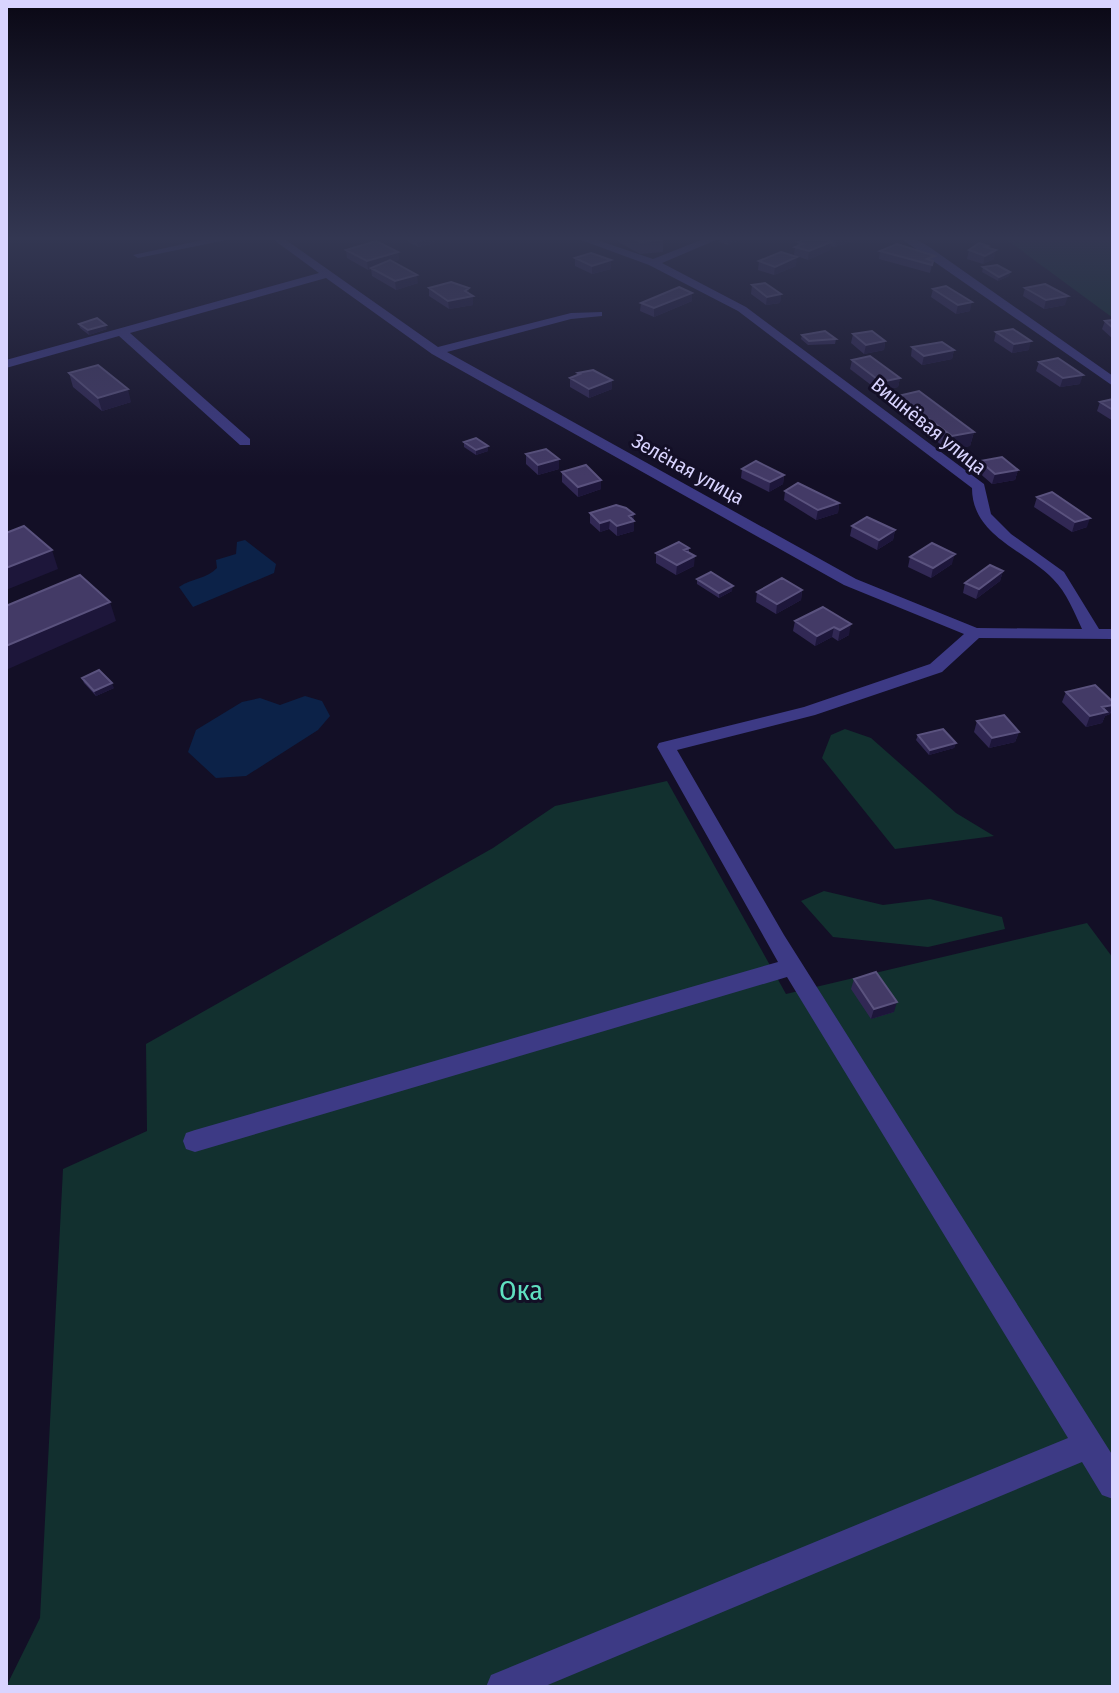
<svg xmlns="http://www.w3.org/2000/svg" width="1119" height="1693" viewBox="0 0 1119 1693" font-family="'Fira Sans Condensed',sans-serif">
  <rect width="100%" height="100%" fill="#130f26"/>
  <path fill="#12302f" d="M 1007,240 L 1113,240 L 1113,318 Z
    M 845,729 L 871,738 L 956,813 L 994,836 L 895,849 L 822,758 L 831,735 Z
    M 667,781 L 786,994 L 1087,923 L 1113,958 L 1113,1687 L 6,1687 L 40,1618 L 63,1169 L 147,1131 L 146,1044 L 493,848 L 555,806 Z
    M 824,891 L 883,905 L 930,899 L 1002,917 L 1005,929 L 928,947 L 833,937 L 801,901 Z"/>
  <path fill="#0c2248" d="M 245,540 L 276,564 L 274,573 L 193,607 L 179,587 C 192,578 207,579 217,568 L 216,560 L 236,554 L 237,542 Z
    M 305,696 L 322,701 L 330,716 L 318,730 L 246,776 L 216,778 L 188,752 L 196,730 L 242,702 L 260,698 L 280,705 Z"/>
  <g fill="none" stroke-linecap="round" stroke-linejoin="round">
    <path fill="#3d3a85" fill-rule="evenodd" d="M 202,240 L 226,240 L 138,258 L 133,255 Z
      M 274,240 L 286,240 L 438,347 L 571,313 L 602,312 L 602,316 L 571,319 L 447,352 L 856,579 L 977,628 L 1082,629 C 1074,612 1067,593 1053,579 C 1025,550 972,536 972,488 L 738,311 L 649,265 L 581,240 L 597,240 L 653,259 L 701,240 L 716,240 L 662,263 L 746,307 L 984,484 L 991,514 L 1011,534 L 1064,572 L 1099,629 L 1113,629 L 1113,639 L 979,638 L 942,672 L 815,715 L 677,750 L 784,935 L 1113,1456 L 1113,1499 L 1102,1495 L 1082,1462 L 543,1687 L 486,1687 L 491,1675 L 1068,1438 L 787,977 L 195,1152 L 186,1149 L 183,1141 L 186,1133 L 195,1130 L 778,962 L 657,747 L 659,743 L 804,707 L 930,664 L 964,634 L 844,585 L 432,354 L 326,278 L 130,333 L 250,439 L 250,445 L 240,445 L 119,336 L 6,368 L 6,360 L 319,273 Z
      M 903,240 L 917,240 L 928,246 L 1113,376 L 1113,386 Z"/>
  </g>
  <path fill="#312854" d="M 408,240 L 434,240 L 434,243 L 418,247 L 408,242 Z
    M 618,240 L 663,240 L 663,252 L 640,254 L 618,242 Z
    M 719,240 L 740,240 L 728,245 L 719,242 Z
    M 805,240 L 857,240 L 835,247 L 831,246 L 830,250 L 808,260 L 794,255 L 795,247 L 797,246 L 798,242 Z
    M 988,246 L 988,248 L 994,259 L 983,264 L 967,259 L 969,250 Z
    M 346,250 L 398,252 L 399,260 L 393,262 L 418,283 L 396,290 L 372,276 L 371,269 L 368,270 L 347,258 Z
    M 880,251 L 933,264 L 932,265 L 930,273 L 879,259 Z
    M 575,258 L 611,269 L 592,274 L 575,266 Z
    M 759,261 L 796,266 L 774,275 L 758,270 Z
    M 983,267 L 1010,272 L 1009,276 L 998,281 L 982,272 Z
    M 752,285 L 781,294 L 780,303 L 766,305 L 751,294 Z
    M 429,288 L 469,293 L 473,305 L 449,309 L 429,296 Z
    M 1025,288 L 1065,305 L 1044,309 L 1023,296 Z
    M 933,289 L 970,311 L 956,314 L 931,297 Z
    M 692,301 L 654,317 L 640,311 L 641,303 Z
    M 1113,320 L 1113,339 L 1102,329 L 1105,321 Z
    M 79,324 L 107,329 L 89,335 L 80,328 Z
    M 996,332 L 1029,350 L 1012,353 L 994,341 Z
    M 853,334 L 885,341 L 884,350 L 864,354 L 851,343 Z
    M 802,335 L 836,339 L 835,344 L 808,345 L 801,339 Z
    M 912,347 L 954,350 L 952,359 L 922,365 L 911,356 Z
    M 852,360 L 900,378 L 898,387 L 879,391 L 850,369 Z
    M 1039,362 L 1080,384 L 1060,387 L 1036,371 Z
    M 69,373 L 131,402 L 102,411 L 73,387 Z
    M 578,373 L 612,380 L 612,389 L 589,398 L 570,387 L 570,378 L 578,375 Z
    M 898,396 L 974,432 L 970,446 L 948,450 L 895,409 Z
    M 1113,399 L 1113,421 L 1097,411 L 1100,402 Z
    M 464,442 L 488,446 L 488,451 L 476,455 L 464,447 Z
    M 526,454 L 559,469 L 538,475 L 526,464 Z
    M 980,461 L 1018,470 L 1015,480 L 992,484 L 977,471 Z
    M 742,469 L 784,475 L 783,484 L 769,492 L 741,478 Z
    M 562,472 L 601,489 L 578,497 L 562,482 Z
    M 785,491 L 839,503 L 838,513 L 816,520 L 784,500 Z
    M 1037,497 L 1087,527 L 1072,532 L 1034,507 Z
    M 590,513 L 633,520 L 634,531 L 617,536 L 609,529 L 600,532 L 590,523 Z
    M 852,526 L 895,530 L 893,540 L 877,550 L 850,536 Z
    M 689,548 L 689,552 L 694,566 L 676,575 L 656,563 L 656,553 Z
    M 910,557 L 952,564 L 931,578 L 908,567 Z
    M 1003,571 L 1000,581 L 976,599 L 963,593 L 965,583 Z
    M 697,579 L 732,591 L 719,598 L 697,584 Z
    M 802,590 L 801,600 L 776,614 L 756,602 L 757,592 Z
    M 823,607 L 849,635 L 838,641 L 832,637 L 815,646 L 793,631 L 795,621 Z
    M 82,678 L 114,688 L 96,696 L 84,683 Z
    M 1066,692 L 1113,702 L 1113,708 L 1110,714 L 1105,716 L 1102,723 L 1086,727 L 1062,702 Z
    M 977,721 L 1019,732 L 1015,742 L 989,748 L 974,732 Z
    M 918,735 L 956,743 L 954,748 L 929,755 L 916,740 Z
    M 854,979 L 894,1012 L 871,1019 L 851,989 Z"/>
  <path fill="#1d163a" d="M 427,240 L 434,240 L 434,243 L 418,247 L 417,243 Z
    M 730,240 L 740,240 L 728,245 L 728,241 Z
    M 836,240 L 857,240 L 835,247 Z
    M 831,242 L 830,250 L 808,260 L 809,251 Z
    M 996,250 L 994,259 L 983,264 L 985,256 Z
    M 398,252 L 399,260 L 368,270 L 367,261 Z
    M 797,257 L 796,266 L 774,275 L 775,267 Z
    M 611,260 L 611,269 L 592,274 L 592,266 Z
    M 1010,272 L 1009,276 L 998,281 L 999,277 Z
    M 417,275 L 418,283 L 396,290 L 395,281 Z
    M 469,288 L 469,296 L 473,296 L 473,305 L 449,309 L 448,301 L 465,291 Z
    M 692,293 L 692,301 L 654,317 L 654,308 Z
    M 781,294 L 780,303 L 766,305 L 767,297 Z
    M 1068,296 L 1065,305 L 1044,309 L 1046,300 Z
    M 972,302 L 970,311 L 956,314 L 958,305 Z
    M 106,325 L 107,329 L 89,335 L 88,330 Z
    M 885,341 L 884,350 L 864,354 L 866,345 Z
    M 1031,341 L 1029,350 L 1012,353 L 1014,344 Z
    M 954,350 L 952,359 L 922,365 L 924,356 Z
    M 1083,375 L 1080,384 L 1060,387 L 1063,378 Z
    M 900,378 L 898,387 L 879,391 L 881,382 Z
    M 612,380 L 612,389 L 589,398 L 589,389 Z
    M 128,389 L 131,402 L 102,411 L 98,398 Z
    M 974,432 L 970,446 L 948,450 L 952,436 Z
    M 488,446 L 488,451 L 476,455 L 476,450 Z
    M 559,459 L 559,469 L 538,475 L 538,465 Z
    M 1018,470 L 1015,480 L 992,484 L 995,474 Z
    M 784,475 L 783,484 L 769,492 L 770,482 Z
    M 601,480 L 601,489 L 578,497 L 578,487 Z
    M 839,503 L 838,513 L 816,520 L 818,510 Z
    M 634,514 L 634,531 L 617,536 L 617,526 L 629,516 Z
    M 1090,518 L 1087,527 L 1072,532 L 1075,522 Z
    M 610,520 L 609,529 L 600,532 L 600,523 Z
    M 895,530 L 893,540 L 877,550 L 879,540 Z
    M 52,550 L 58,569 L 6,590 L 6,568 Z
    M 955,554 L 952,564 L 931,578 L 933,568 Z
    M 695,556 L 694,566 L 676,575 L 677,565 Z
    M 1003,571 L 1000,581 L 976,599 L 979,589 Z
    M 733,586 L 732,591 L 719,598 L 719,593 Z
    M 802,590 L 801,600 L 776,614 L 777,604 Z
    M 110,602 L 116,621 L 6,670 L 6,646 Z
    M 851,624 L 849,635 L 838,641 L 840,630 Z
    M 834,627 L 832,637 L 815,646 L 817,636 Z
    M 112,683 L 114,688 L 96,696 L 94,691 Z
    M 1113,705 L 1110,714 L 1105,716 L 1102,723 L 1086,727 L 1090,716 L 1102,707 Z
    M 1019,732 L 1015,742 L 989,748 L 992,738 Z
    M 956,743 L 954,748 L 929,755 L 930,750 Z
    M 897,1002 L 894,1012 L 871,1019 L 874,1009 Z"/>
  <path fill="#433a66" stroke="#5a527e" stroke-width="2" d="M 637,240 L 662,240 L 640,242 Z
    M 805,240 L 826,240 L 831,242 L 809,251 L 795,247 L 803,244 L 798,242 Z
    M 376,241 L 398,252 L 367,261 L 346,250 Z
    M 979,243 L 988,246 L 985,247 L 996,250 L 985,256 L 969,250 Z
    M 897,244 L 935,256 L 927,259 L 933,261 L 932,265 L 880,251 Z
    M 781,252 L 797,257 L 775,267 L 759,261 Z
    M 591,253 L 611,260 L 592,266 L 575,258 Z
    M 390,260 L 417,275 L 395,281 L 371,268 Z
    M 997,265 L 1010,272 L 999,277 L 983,267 Z
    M 451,282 L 469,288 L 465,291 L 473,296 L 448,301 L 429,288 Z
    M 765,283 L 781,294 L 767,297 L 752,285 Z
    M 1045,284 L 1068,296 L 1046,300 L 1025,288 Z
    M 946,286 L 972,302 L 958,305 L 933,289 Z
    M 679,287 L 692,293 L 654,308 L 641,303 Z
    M 97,318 L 106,325 L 88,330 L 79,324 Z
    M 1113,320 L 1113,328 L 1105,321 Z
    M 1013,329 L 1031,341 L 1014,344 L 996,332 Z
    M 825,331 L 836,339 L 809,341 L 802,335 Z
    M 872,331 L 885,341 L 866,345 L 853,334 Z
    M 942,342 L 954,350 L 924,356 L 912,347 Z
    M 870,356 L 900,378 L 881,382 L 852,360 Z
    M 1058,358 L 1083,375 L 1063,378 L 1039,362 Z
    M 98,365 L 128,389 L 98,398 L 69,373 Z
    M 593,370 L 612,380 L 589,389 L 570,378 L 580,374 L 578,373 Z
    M 919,391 L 974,432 L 952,436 L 898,396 Z
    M 1113,399 L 1113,410 L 1100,402 Z
    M 476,438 L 488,446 L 476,450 L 464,442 Z
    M 546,449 L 559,459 L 538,465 L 526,454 Z
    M 1002,457 L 1018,470 L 995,474 L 980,461 Z
    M 756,461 L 784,475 L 770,482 L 742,469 Z
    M 586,465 L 601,480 L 578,487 L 562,472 Z
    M 798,483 L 839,503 L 818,510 L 785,491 Z
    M 1052,492 L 1090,518 L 1075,522 L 1037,497 Z
    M 616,505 L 626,508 L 634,514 L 629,516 L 634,521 L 617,526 L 610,520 L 600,523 L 590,513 Z
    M 867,517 L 895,530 L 879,540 L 852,526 Z
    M 24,526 L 52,550 L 6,568 L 6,533 Z
    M 679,542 L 689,548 L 684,550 L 695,556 L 677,565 L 656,553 Z
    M 932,543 L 955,554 L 933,568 L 910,557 Z
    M 990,565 L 1003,571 L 979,589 L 965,583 Z
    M 711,572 L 733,586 L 719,593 L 697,579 Z
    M 80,575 L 110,602 L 6,646 L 6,606 Z
    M 782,578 L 802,590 L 777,604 L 757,592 Z
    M 823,607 L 851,624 L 840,630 L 834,627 L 817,636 L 795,621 Z
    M 99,670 L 112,683 L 94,691 L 82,678 Z
    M 1095,685 L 1113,702 L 1113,705 L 1102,707 L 1107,712 L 1090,716 L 1066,692 Z
    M 1004,715 L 1019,732 L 992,738 L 977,721 Z
    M 943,729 L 956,743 L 930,750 L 918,735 Z
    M 876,972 L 897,1002 L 874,1009 L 854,979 Z"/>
  <linearGradient id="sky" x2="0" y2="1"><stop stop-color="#0a0815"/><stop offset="0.5" stop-color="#333752"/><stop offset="1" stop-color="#333752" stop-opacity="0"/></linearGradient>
  <rect width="1119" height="477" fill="url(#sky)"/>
  <g text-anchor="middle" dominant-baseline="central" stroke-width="6" stroke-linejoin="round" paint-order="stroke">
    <g font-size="20" fill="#d9d4ff" stroke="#130f26">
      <text transform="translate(929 426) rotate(39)">Вишнёвая улица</text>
      <text transform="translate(688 469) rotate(29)">Зелёная улица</text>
    </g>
    <g font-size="28" fill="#5fe0c0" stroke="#130f26">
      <text x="521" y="1290">Ока</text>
    </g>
  </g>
  <rect width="1119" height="1693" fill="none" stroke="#d9d4ff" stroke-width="16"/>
</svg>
